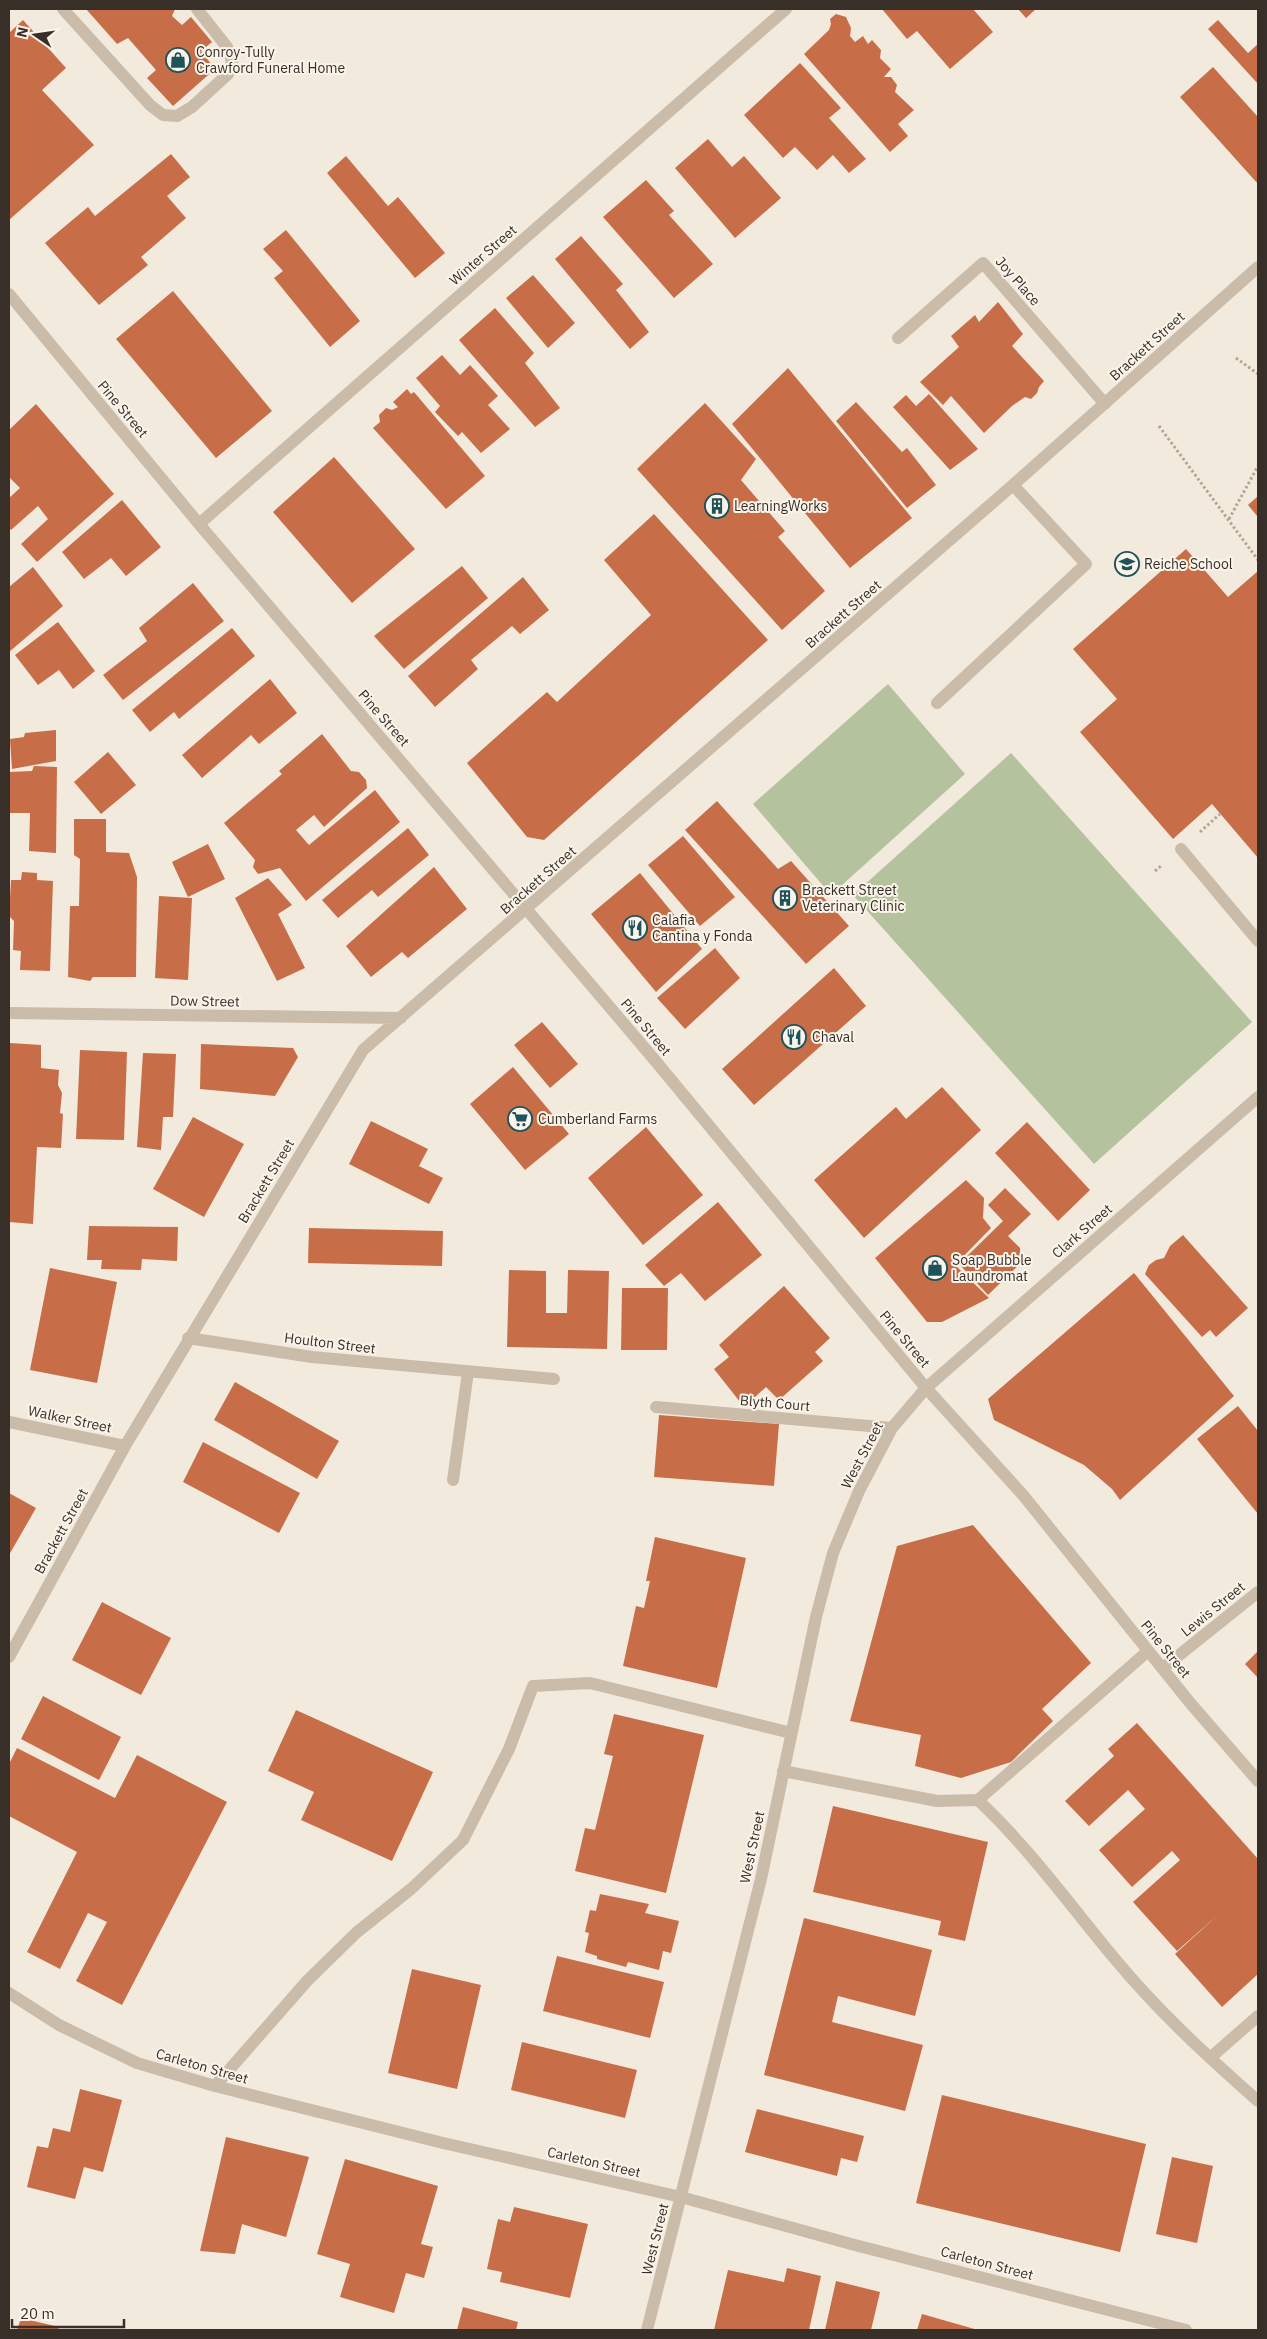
<svg xmlns="http://www.w3.org/2000/svg" width="1267" height="2339" viewBox="0 0 1267 2339" font-family="'IBM Plex Sans',sans-serif">
  <rect width="100%" height="100%" fill="#f3eade"/>
  <path fill="#b4c29d" d="M 888,684 L 965,774 L 831,895 L 753,804 Z
    M 1011,753 L 1252,1022 L 1094,1164 L 853,895 Z"/>
  <path fill="#c76e48" d="M 86,9 L 175,9 L 172,16 L 182,25 L 191,17 L 212,42 L 201,51 L 215,69 L 173,106 L 147,78 L 156,70 L 128,38 L 117,44 Z
    M 882,9 L 973,9 L 993,32 L 950,69 L 917,31 L 907,39 Z
    M 1018,9 L 1036,9 L 1026,18 Z
    M 836,14 L 846,17 L 851,28 L 850,36 L 855,42 L 863,36 L 868,44 L 872,40 L 881,50 L 880,58 L 891,69 L 884,77 L 891,77 L 897,85 L 895,92 L 914,110 L 898,124 L 908,136 L 890,152 L 804,54 L 829,30 L 831,24 L 830,19 Z
    M 23,20 L 66,68 L 42,90 L 94,145 L 9,220 L 9,33 Z
    M 1218,20 L 1248,53 L 1258,44 L 1258,84 L 1208,29 Z
    M 800,63 L 841,108 L 829,118 L 866,159 L 849,173 L 833,155 L 817,170 L 795,147 L 783,158 L 744,115 Z
    M 1213,67 L 1258,117 L 1258,184 L 1180,97 Z
    M 708,139 L 732,167 L 744,156 L 781,198 L 735,238 L 675,168 Z
    M 171,154 L 190,177 L 167,196 L 186,218 L 141,257 L 148,265 L 99,305 L 45,243 L 88,207 L 95,216 Z
    M 346,156 L 388,206 L 398,197 L 445,253 L 415,278 L 327,173 Z
    M 646,180 L 674,211 L 669,215 L 713,264 L 674,298 L 603,217 Z
    M 286,230 L 360,321 L 330,347 L 274,278 L 283,271 L 263,249 Z
    M 581,236 L 623,284 L 616,290 L 649,332 L 630,349 L 555,259 Z
    M 533,275 L 575,323 L 548,348 L 506,298 Z
    M 173,291 L 272,411 L 216,458 L 116,339 Z
    M 998,302 L 1023,334 L 1012,346 L 1044,381 L 1039,387 L 1037,393 L 1031,399 L 1025,397 L 1012,406 L 984,433 L 951,396 L 943,405 L 920,382 L 959,347 L 951,336 L 975,315 L 979,322 Z
    M 495,308 L 534,353 L 525,363 L 560,408 L 535,427 L 459,340 Z
    M 442,355 L 460,375 L 470,365 L 498,396 L 488,405 L 510,429 L 481,453 L 462,432 L 458,436 L 435,412 L 440,406 L 416,378 Z
    M 788,368 L 912,518 L 850,568 L 732,424 Z
    M 407,389 L 411,394 L 414,392 L 485,476 L 446,509 L 373,428 L 380,422 L 379,415 L 386,408 L 392,410 L 398,407 L 393,402 Z
    M 929,394 L 978,449 L 950,470 L 893,407 L 906,395 L 916,406 Z
    M 856,402 L 902,452 L 907,448 L 936,485 L 907,508 L 836,421 Z
    M 705,403 L 756,459 L 741,480 L 785,531 L 778,537 L 825,591 L 782,630 L 637,469 Z
    M 36,404 L 114,494 L 37,562 L 21,544 L 48,519 L 38,506 L 11,530 L 9,527 L 9,498 L 20,488 L 10,478 L 9,479 L 9,430 Z
    M 334,457 L 415,549 L 352,603 L 273,512 Z
    M 1258,496 L 1258,517 L 1248,505 Z
    M 122,500 L 161,547 L 126,576 L 111,558 L 84,579 L 62,552 Z
    M 654,514 L 768,640 L 544,840 L 527,837 L 467,763 L 547,692 L 557,702 L 651,615 L 604,560 Z
    M 1186,549 L 1228,597 L 1258,571 L 1258,858 L 1212,804 L 1173,839 L 1080,732 L 1117,699 L 1073,649 Z
    M 462,566 L 488,598 L 404,669 L 374,636 Z
    M 33,567 L 63,606 L 9,652 L 9,587 Z
    M 523,577 L 549,610 L 520,634 L 512,626 L 471,660 L 478,669 L 435,707 L 408,676 Z
    M 193,583 L 224,621 L 123,700 L 103,675 L 147,641 L 139,628 Z
    M 58,622 L 95,671 L 73,689 L 59,670 L 38,685 L 15,655 Z
    M 232,628 L 255,656 L 179,719 L 174,712 L 150,732 L 132,710 Z
    M 270,679 L 297,713 L 259,744 L 251,735 L 202,778 L 182,755 Z
    M 56,730 L 56,761 L 12,769 L 10,739 L 24,737 L 25,733 Z
    M 322,734 L 351,771 L 359,772 L 366,780 L 367,788 L 324,827 L 314,815 L 296,830 L 309,845 L 375,790 L 400,822 L 306,901 L 280,868 L 258,874 L 253,867 L 255,860 L 224,823 L 282,774 L 279,771 Z
    M 108,752 L 136,785 L 101,814 L 74,782 Z
    M 34,766 L 57,767 L 56,853 L 29,851 L 30,813 L 9,813 L 9,772 L 32,771 Z
    M 717,801 L 778,869 L 791,861 L 849,926 L 806,964 L 685,830 Z
    M 74,819 L 106,819 L 106,852 L 129,853 L 137,877 L 136,977 L 93,977 L 90,981 L 68,977 L 70,906 L 79,906 L 80,859 L 74,855 Z
    M 408,828 L 429,855 L 378,897 L 372,890 L 338,918 L 322,900 Z
    M 683,836 L 735,897 L 700,926 L 648,865 Z
    M 208,844 L 225,879 L 188,897 L 172,862 Z
    M 434,867 L 467,909 L 408,958 L 402,952 L 371,977 L 346,946 Z
    M 22,872 L 37,873 L 37,880 L 53,881 L 50,971 L 20,970 L 21,951 L 13,950 L 14,921 L 9,916 L 11,880 L 21,880 Z
    M 640,873 L 702,949 L 656,992 L 591,914 Z
    M 268,878 L 292,905 L 278,914 L 305,968 L 277,981 L 235,898 Z
    M 159,896 L 192,898 L 188,980 L 155,978 Z
    M 715,948 L 740,978 L 685,1029 L 657,998 Z
    M 834,968 L 866,1006 L 754,1105 L 722,1069 Z
    M 542,1022 L 578,1064 L 550,1088 L 514,1045 Z
    M 10,1043 L 41,1045 L 41,1068 L 59,1070 L 58,1085 L 62,1093 L 60,1113 L 63,1114 L 61,1148 L 37,1147 L 33,1224 L 9,1222 Z
    M 201,1044 L 293,1048 L 298,1057 L 275,1096 L 200,1089 Z
    M 80,1050 L 127,1052 L 124,1140 L 76,1139 Z
    M 143,1053 L 176,1054 L 173,1117 L 163,1117 L 161,1150 L 137,1147 Z
    M 513,1067 L 569,1134 L 525,1170 L 470,1104 Z
    M 942,1087 L 981,1130 L 864,1238 L 814,1180 L 896,1107 L 906,1119 Z
    M 193,1117 L 244,1144 L 204,1217 L 153,1189 Z
    M 371,1121 L 428,1149 L 419,1166 L 443,1178 L 429,1204 L 349,1164 Z
    M 1027,1122 L 1090,1190 L 1058,1221 L 995,1153 Z
    M 646,1127 L 703,1195 L 643,1245 L 588,1178 Z
    M 966,1180 L 984,1198 L 983,1218 L 991,1228 L 955,1265 L 989,1298 L 942,1322 L 927,1322 L 875,1258 Z
    M 1005,1188 L 1031,1214 L 1008,1236 L 1020,1248 L 1020,1254 L 1025,1259 L 988,1295 L 959,1264 L 1003,1221 L 988,1205 Z
    M 718,1202 L 762,1255 L 705,1301 L 681,1273 L 664,1286 L 645,1265 Z
    M 89,1226 L 178,1227 L 177,1261 L 142,1259 L 141,1270 L 101,1269 L 102,1260 L 87,1260 Z
    M 309,1228 L 443,1231 L 442,1266 L 308,1263 Z
    M 1183,1235 L 1248,1308 L 1216,1337 L 1210,1330 L 1202,1337 L 1145,1274 L 1149,1265 L 1156,1260 L 1164,1258 L 1170,1246 Z
    M 50,1268 L 117,1282 L 97,1383 L 30,1370 Z
    M 509,1270 L 546,1271 L 546,1313 L 567,1313 L 568,1270 L 609,1271 L 607,1349 L 507,1347 Z
    M 1134,1273 L 1234,1396 L 1120,1500 L 1112,1489 L 1084,1465 L 994,1420 L 988,1399 Z
    M 784,1286 L 830,1338 L 815,1352 L 823,1361 L 779,1400 L 766,1387 L 744,1407 L 714,1369 L 729,1357 L 719,1345 Z
    M 622,1288 L 668,1288 L 667,1350 L 621,1350 Z
    M 235,1382 L 339,1441 L 317,1479 L 214,1420 Z
    M 1238,1406 L 1258,1431 L 1258,1514 L 1197,1439 Z
    M 659,1415 L 779,1424 L 774,1486 L 654,1477 Z
    M 203,1442 L 300,1493 L 279,1533 L 183,1482 Z
    M 9,1493 L 36,1508 L 9,1555 Z
    M 973,1525 L 1091,1663 L 1042,1709 L 1053,1721 L 1011,1762 L 961,1778 L 915,1766 L 921,1735 L 850,1721 L 897,1546 Z
    M 655,1537 L 746,1558 L 717,1688 L 623,1666 L 636,1606 L 644,1608 L 650,1581 L 646,1581 Z
    M 102,1602 L 171,1638 L 141,1695 L 72,1660 Z
    M 1258,1651 L 1258,1678 L 1245,1664 Z
    M 43,1696 L 121,1737 L 99,1780 L 21,1739 Z
    M 296,1710 L 433,1772 L 392,1861 L 301,1820 L 314,1792 L 268,1771 Z
    M 614,1714 L 704,1735 L 666,1893 L 575,1871 L 585,1828 L 595,1830 L 613,1756 L 604,1754 Z
    M 1137,1723 L 1258,1859 L 1258,1974 L 1222,2007 L 1175,1954 L 1219,1914 L 1177,1951 L 1133,1902 L 1180,1860 L 1172,1851 L 1132,1887 L 1099,1850 L 1145,1809 L 1128,1790 L 1089,1826 L 1065,1801 L 1114,1756 L 1108,1749 Z
    M 17,1748 L 115,1798 L 137,1755 L 227,1802 L 122,2005 L 76,1981 L 107,1922 L 88,1913 L 60,1969 L 27,1952 L 77,1852 L 9,1816 L 9,1764 Z
    M 833,1806 L 988,1842 L 965,1941 L 938,1935 L 941,1921 L 813,1892 Z
    M 600,1894 L 649,1904 L 645,1913 L 679,1921 L 671,1953 L 663,1951 L 659,1970 L 628,1962 L 626,1967 L 597,1959 L 597,1956 L 585,1952 L 589,1933 L 585,1932 L 590,1910 L 596,1911 Z
    M 804,1918 L 932,1950 L 915,2016 L 838,1996 L 832,2022 L 923,2045 L 905,2111 L 764,2075 Z
    M 557,1956 L 664,1982 L 650,2038 L 543,2011 Z
    M 412,1969 L 481,1985 L 457,2089 L 388,2073 Z
    M 522,2042 L 637,2070 L 625,2118 L 511,2090 Z
    M 80,2089 L 122,2100 L 103,2172 L 84,2167 L 75,2199 L 27,2187 L 37,2146 L 48,2148 L 53,2128 L 70,2132 Z
    M 942,2095 L 1146,2144 L 1120,2252 L 916,2203 Z
    M 757,2109 L 864,2136 L 857,2162 L 841,2158 L 837,2176 L 745,2152 Z
    M 226,2137 L 309,2157 L 286,2237 L 242,2224 L 235,2254 L 200,2251 Z
    M 1172,2157 L 1213,2166 L 1197,2243 L 1156,2234 Z
    M 345,2159 L 438,2186 L 421,2244 L 433,2247 L 424,2278 L 406,2273 L 394,2313 L 340,2297 L 350,2264 L 317,2254 Z
    M 514,2207 L 588,2224 L 570,2298 L 500,2282 L 502,2272 L 487,2269 L 498,2219 L 510,2222 Z
    M 787,2268 L 821,2276 L 809,2330 L 714,2330 L 728,2270 L 784,2282 Z
    M 836,2281 L 880,2292 L 871,2330 L 825,2330 Z
    M 463,2307 L 518,2322 L 516,2330 L 457,2330 Z
    M 922,2314 L 978,2330 L 917,2330 Z
    M 21,2318 L 59,2327 L 58,2330 L 17,2330 Z"/>
  <g fill="none" stroke-linecap="round" stroke-linejoin="round">
    <path stroke="#b7a593" stroke-width="3" stroke-dasharray="2.5 2.5" stroke-linecap="butt" d="M 1236,358 L 1258,374
      M 1159,426 L 1258,560
      M 1229,519 L 1258,466
      M 1200,832 L 1220,814
      M 1155,871 L 1161,866"/>
    <path stroke="#cbbba9" stroke-width="12" d="M 63,9 L 150,105 L 163,115 L 177,116 L 192,107 L 228,74 L 232,61 L 227,47 L 197,9
      M 9,294 L 199,524 L 653,1058 L 926,1388 L 1023,1495 L 1191,1704 L 1258,1781
      M 898,338 L 983,263 L 1105,404
      M 199,524 L 786,9
      M 937,703 L 1086,564 L 1013,485
      M 1181,849 L 1258,941
      M 9,1013 L 401,1018
      M 188,1338 L 312,1357 L 554,1379
      M 656,1407 L 892,1428
      M 9,1422 L 125,1446
      M 453,1480 L 468,1372
      M 9,1657 L 125,1446 L 363,1050 L 1013,485 L 1258,267
      M 1163,1668 L 1258,1592
      M 783,1771 L 937,1801 L 978,1800 C 1029,1848 1070,1905 1115,1959 C 1158,2011 1208,2057 1258,2101
      M 978,1800 L 1148,1651
      M 9,1993 L 59,2025 L 137,2063 L 215,2086 L 443,2143 L 681,2197 L 851,2244 L 1186,2330
      M 1210,2058 L 1258,2016
      M 215,2086 L 307,1981 L 356,1933 L 411,1889 L 463,1840 L 509,1749 L 533,1686 L 590,1683 L 791,1733
      M 647,2330 L 761,1879 L 816,1617 L 833,1553 L 859,1491 L 892,1428 L 926,1388 L 1258,1097"/>
  </g>
  <defs>
    <symbol id="shop-ring" viewBox="-11 -11 22 22"><circle r="9.5" fill="#faf4ea" stroke="#1e535a" stroke-width="1.5"/><path d="M-5-2.5h2.3a2.7 3.5 0 0 1 5.4 0H5L5.5 6h-11ZM-1.5-2.5h3a1.5 2.3 0 0 0-3 0Z" fill="#1e535a"/></symbol>
    <symbol id="building-ring" viewBox="-11 -11 22 22"><circle r="9.5" fill="#faf4ea" stroke="#1e535a" stroke-width="1.5"/><path d="M-4-6H4V6H1V3H-1V6H-4ZM-2.5-4.3h1.7v1.8h-1.7ZM.8-4.3h1.7v1.8H.8ZM-2.5-1h1.7V.8h-1.7ZM.8-1h1.7V.8H.8Z" fill="#1e535a"/></symbol>
    <symbol id="school-ring" viewBox="-11 -11 22 22"><circle r="9.5" fill="#faf4ea" stroke="#1e535a" stroke-width="1.5"/><path d="M0-5L7-2L0 1L-7-2ZM-4 1L0 2.5L4 1V4Q0 6-4 4Z" fill="#1e535a"/></symbol>
    <symbol id="restaurant-ring" viewBox="-11 -11 22 22"><circle r="9.5" fill="#faf4ea" stroke="#1e535a" stroke-width="1.5"/><path d="M-5-6h1v4h1v-4h1v4h1v-4h1v5L-1.5 .5V6h-2V.5L-5-1ZM5-6V6H3V1.5H1.5Q1.5-4 5-6Z" fill="#1e535a"/></symbol>
    <symbol id="supermarket-ring" viewBox="-11 -11 22 22"><circle r="9.5" fill="#faf4ea" stroke="#1e535a" stroke-width="1.5"/><path d="M-6-5.5h2.5l.6 2H6L4.5 2H-2.5L-4.4-4H-6ZM-1.5 3.2a1.3 1.3 0 1 0 .1 0ZM3 3.2a1.3 1.3 0 1 0 .1 0Z" fill="#1e535a"/></symbol>
  </defs>
  <g fill-rule="evenodd">
    <use href="#shop-ring" x="164" y="46" width="28" height="28"/>
    <use href="#building-ring" x="703" y="492" width="28" height="28"/>
    <use href="#school-ring" x="1113" y="550" width="28" height="28"/>
    <use href="#building-ring" x="771" y="884" width="28" height="28"/>
    <use href="#restaurant-ring" x="621" y="914" width="28" height="28"/>
    <use href="#restaurant-ring" x="780" y="1023" width="28" height="28"/>
    <use href="#supermarket-ring" x="506" y="1105" width="28" height="28"/>
    <use href="#shop-ring" x="921" y="1254" width="28" height="28"/>
  </g>
  <g text-anchor="middle" dominant-baseline="central" stroke-width="4" stroke-linejoin="round" paint-order="stroke">
    <g font-size="14" fill="#382f29" stroke="#faf4ea" text-anchor="start">
      <text x="196" y="52">Conroy-Tully<tspan x="196" dy="16">Crawford Funeral Home</tspan></text>
      <text x="734" y="506">LearningWorks</text>
      <text x="1144" y="564">Reiche School</text>
      <text x="802" y="890">Brackett Street<tspan x="802" dy="16">Veterinary Clinic</tspan></text>
      <text x="652" y="920">Calafia<tspan x="652" dy="16">Cantina y Fonda</tspan></text>
      <text x="812" y="1037">Chaval</text>
      <text x="538" y="1119">Cumberland Farms</text>
      <text x="952" y="1260">Soap Bubble<tspan x="952" dy="16">Laundromat</tspan></text>
    </g>
    <g font-size="14" fill="#382f29" stroke="#faf4ea">
      <text transform="translate(483 255) rotate(-41)">Winter Street</text>
      <text transform="translate(1018 281) rotate(49)">Joy Place</text>
      <text transform="translate(1147 346) rotate(-42)">Brackett Street</text>
      <text transform="translate(123 409) rotate(50)">Pine Street</text>
      <text transform="translate(843 614) rotate(-41)">Brackett Street</text>
      <text transform="translate(384 718) rotate(49)">Pine Street</text>
      <text transform="translate(538 880) rotate(-41)">Brackett Street</text>
      <text transform="translate(205 1001) rotate(1)">Dow Street</text>
      <text transform="translate(646 1027) rotate(50)">Pine Street</text>
      <text transform="translate(266 1181) rotate(-59)">Brackett Street</text>
      <text transform="translate(1082 1231) rotate(-41)">Clark Street</text>
      <text transform="translate(905 1339) rotate(50)">Pine Street</text>
      <text transform="translate(330 1343) rotate(7)">Houlton Street</text>
      <text transform="translate(775 1403) rotate(5)">Blyth Court</text>
      <text transform="translate(70 1419) rotate(12)">Walker Street</text>
      <text transform="translate(862 1455) rotate(-62)">West Street</text>
      <text transform="translate(61 1531) rotate(-61)">Brackett Street</text>
      <text transform="translate(1213 1609) rotate(-39)">Lewis Street</text>
      <text transform="translate(1166 1649) rotate(51)">Pine Street</text>
      <text transform="translate(752 1847) rotate(-78)">West Street</text>
      <text transform="translate(202 2066) rotate(16)">Carleton Street</text>
      <text transform="translate(594 2162) rotate(13)">Carleton Street</text>
      <text transform="translate(655 2239) rotate(-76)">West Street</text>
      <text transform="translate(987 2263) rotate(15)">Carleton Street</text>
    </g>
  </g>
  <rect width="1267" height="2339" fill="none" stroke="#382f29" stroke-width="20"/>
  <g transform="translate(35 35) rotate(283)" stroke="#faf4ea" stroke-width="4" paint-order="stroke">
  <path d="M0-4L9 19L0 12L-9 19Z" fill="#382f29"/>
  <text y="-8" font-size="14" font-weight="bold" text-anchor="middle" fill="#382f29">N</text>
  </g>
  <path d="M12 2319v8h112v-8" fill="none" stroke="#382f29" stroke-width="2.5"/>
  <text x="20" y="2319" font-size="15" fill="#382f29" stroke="#faf4ea" stroke-width="4" paint-order="stroke">20 m</text>
</svg>
